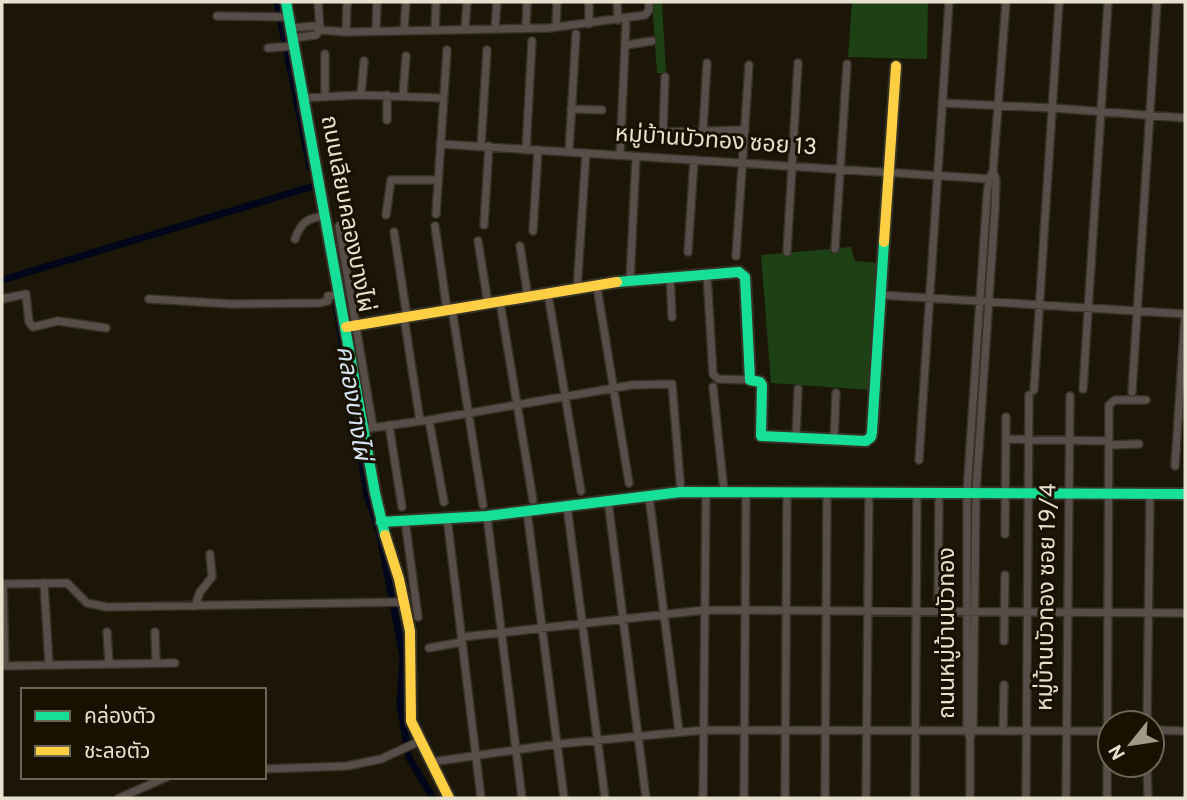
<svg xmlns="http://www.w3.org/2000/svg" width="1187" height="800" viewBox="0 0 1187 800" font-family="Overpass,'Noto Sans Thai',sans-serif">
  <rect width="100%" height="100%" fill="#1b1608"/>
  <path fill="#1d4015" d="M 652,2 L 662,2 L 666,73 L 657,73 Z
    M 852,2 L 928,2 L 927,59 L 848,57 Z
    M 851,247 L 855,261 L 878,263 L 871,390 L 771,383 L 761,255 Z"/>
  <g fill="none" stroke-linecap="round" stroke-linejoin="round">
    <path stroke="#02061a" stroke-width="7" d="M 277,2 L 310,167
      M 2,280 L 314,186
      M 334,292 L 367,495 L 379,531 L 403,656 L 400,705 L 409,758 L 433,798"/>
    <defs>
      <path id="street" d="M 318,2 L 320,30
        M 589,2 L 589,24
        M 617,2 L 618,20
        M 217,16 L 289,17
        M 556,27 L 557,2
        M 291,28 L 314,26 L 320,30 L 346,32 L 549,28 L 645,15 L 649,10 L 649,2
        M 526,28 L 527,2
        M 465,29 L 467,2
        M 495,29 L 497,2
        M 404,30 L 406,2
        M 435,30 L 436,2
        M 376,31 L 377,2
        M 346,32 L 347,2
        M 293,38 L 316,35 L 320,30
        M 626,45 L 652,41
        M 268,48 L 294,46
        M 361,95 L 364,61
        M 403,95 L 406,56
        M 325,97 L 325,54
        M 302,98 L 361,95 L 443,98
        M 942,103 L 1053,108 L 1185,118
        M 571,109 L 602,110
        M 387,120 L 387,95
        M 703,130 L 707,63
        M 663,132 L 665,77
        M 622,133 L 745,130
        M 440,144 L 991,179
        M 481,146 L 487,50
        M 526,150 L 532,41
        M 569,151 L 576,34
        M 620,155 L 626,24
        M 436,214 L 447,50
        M 386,215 L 391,180 L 438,180
        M 484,225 L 489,146
        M 339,226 L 373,427
        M 435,226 L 447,310
        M 533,231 L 538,150
        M 394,232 L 407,317
        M 295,239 C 301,222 307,218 325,216
        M 478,241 L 488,304
        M 520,246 L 528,297
        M 835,249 L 847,64
        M 688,252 L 694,160
        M 787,252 L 798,63
        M 736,256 L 749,65
        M 707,275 L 713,374 L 718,379 L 750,380
        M 670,277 L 672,317
        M 630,280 L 636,157
        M 597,287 L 629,483
        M 577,290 L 586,153
        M 548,294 L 581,491
        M 880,295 C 982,302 1084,308 1185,314 L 1175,466
        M 2,299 L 26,294 L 29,322 L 33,327 L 58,321 L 106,328
        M 149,299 L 232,304 L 320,303 L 328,301 L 328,296 L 339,295
        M 500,302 L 533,500
        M 452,309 L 483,505
        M 404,317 L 420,421
        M 713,387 L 724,491
        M 1083,389 L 1108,2
        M 1034,390 L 1059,2
        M 1132,392 L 1157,2
        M 429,420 L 444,502
        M 389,425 L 402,507
        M 364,429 L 429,420 L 632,385 L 672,384 L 681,492
        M 796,438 L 798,389
        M 1006,439 L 1109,441
        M 834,440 L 836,393
        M 1109,445 L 1139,444
        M 919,460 L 949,2
        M 649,496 L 679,732
        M 608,501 L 646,798
        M 567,506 L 605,798
        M 527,511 L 564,798
        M 487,516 L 522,798
        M 447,517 L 481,798
        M 405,520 L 418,617
        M 1005,534 L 1006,417
        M 44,583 L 49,665
        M 2,584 L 67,583 L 87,603 L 107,607 L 404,602
        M 3,584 L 5,666
        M 195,606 L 200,592 L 212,577 L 210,554
        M 938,611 L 939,492
        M 107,632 L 109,664
        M 155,632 L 156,663
        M 462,637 L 705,610 L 1185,613
        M 1004,641 L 1005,575
        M 429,648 L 462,642
        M 2,666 L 175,663
        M 1147,723 L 1150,494
        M 1003,730 L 1004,685
        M 1152,730 L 1185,731
        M 970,738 L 973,729 L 976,492 L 995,209 L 996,180 L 993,171 L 1006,2
        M 431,762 L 558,744 L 704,730 L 1110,731
        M 1147,765 L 1148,798
        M 264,769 L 347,766 L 381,759 L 420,741
        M 119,798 L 167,777
        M 703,798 L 706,491
        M 744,798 L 746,491
        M 785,798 L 787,491
        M 825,798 L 827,491
        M 866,798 L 869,492
        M 915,798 L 917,492
        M 970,798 L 970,738 L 967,730 L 967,492 L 987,195 L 989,179 L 993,171
        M 1026,798 L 1029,395
        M 1066,798 L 1070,396
        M 1107,798 L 1109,405 L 1115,400 L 1146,400"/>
      <path id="fast" d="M 286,2 L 375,493 L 385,535
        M 617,282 L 739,272 L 745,277 L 750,380 L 760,382 L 762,385 L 761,436 L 866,441 L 871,437 L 872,432 L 884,242
        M 381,522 L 487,516 L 681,492 L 1185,494"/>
      <path id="slow" d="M 884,242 L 896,66
        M 346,327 L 617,282
        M 385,535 L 399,579 L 410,631 L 411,721 L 449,798"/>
    </defs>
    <use href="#street" stroke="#363226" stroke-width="10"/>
    <use href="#fast" stroke="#363226" stroke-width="14"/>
    <use href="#slow" stroke="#363226" stroke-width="14"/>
    <use href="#street" stroke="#584e49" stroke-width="7"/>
    <use href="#fast" stroke="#16e098" stroke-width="10"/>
    <use href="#slow" stroke="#ffcf43" stroke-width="10"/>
  </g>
  <g text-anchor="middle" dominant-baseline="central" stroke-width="6" stroke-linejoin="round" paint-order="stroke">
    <g font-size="23" fill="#e7e2cf" stroke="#181100">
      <text transform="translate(716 142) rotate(4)">หมู่บ้านบัวทอง ซอย 13</text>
      <text transform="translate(346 214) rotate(79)">ถนนเลียบคลองบางไผ่</text>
      <text transform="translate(1048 597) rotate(-89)">หมู่บ้านบัวทอง ซอย 19/4</text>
      <text transform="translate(948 633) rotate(-90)">ถนนหมู่บ้านบัวทอง</text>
    </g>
    <g font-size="24" font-style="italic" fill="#d6e5f5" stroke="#181100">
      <text transform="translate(352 403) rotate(81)">คลองบางไผ่</text>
    </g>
  </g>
  <rect width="1187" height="800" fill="none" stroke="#e7e2cf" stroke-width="7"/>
  <rect x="21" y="688" width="245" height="91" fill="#181100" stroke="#6b6553" stroke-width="2"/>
  <rect x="35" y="711" width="35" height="10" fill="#16e098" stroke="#6b6553" stroke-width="2"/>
  <text x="84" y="723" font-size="21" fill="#e7e2cf">คล่องตัว</text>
  <rect x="35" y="746" width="35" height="10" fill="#ffcf43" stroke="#6b6553" stroke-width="2"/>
  <text x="84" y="758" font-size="21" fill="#e7e2cf">ชะลอตัว</text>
  <g transform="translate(1131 744) rotate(240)"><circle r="33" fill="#181100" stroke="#6b6553" stroke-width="2"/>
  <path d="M0-5L12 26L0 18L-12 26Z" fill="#a09b89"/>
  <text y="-10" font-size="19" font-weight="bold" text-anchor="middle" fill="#e7e2cf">N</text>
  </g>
</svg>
